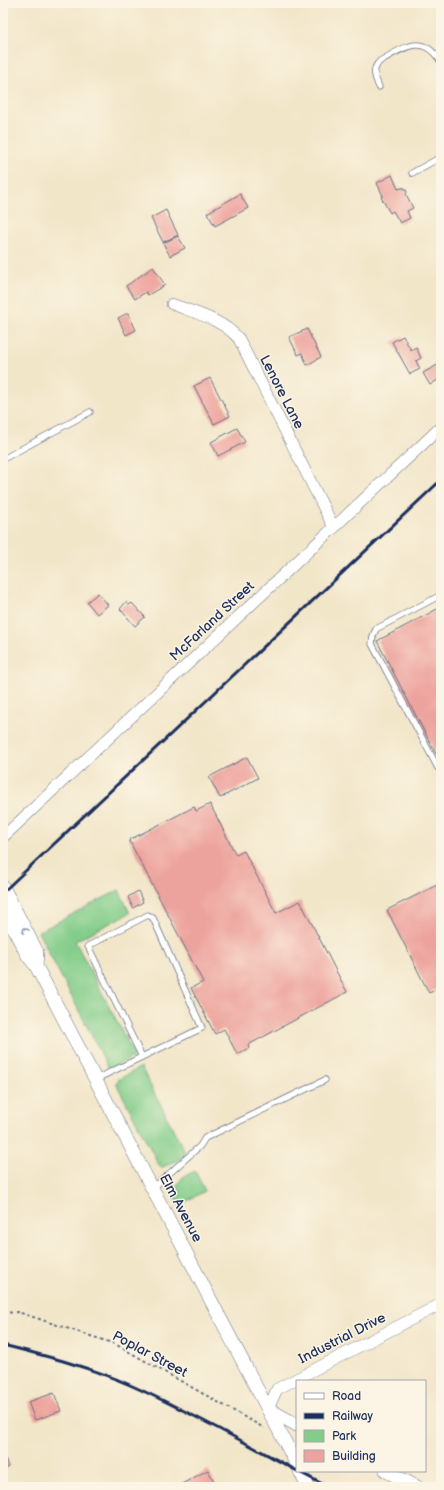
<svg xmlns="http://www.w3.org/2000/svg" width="444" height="1490" viewBox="0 0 444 1490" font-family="'Balsamiq Sans',sans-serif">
  <rect width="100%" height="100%" fill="#fcf5e5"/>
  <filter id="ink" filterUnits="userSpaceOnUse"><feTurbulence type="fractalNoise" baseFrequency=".025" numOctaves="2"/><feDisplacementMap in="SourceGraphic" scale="8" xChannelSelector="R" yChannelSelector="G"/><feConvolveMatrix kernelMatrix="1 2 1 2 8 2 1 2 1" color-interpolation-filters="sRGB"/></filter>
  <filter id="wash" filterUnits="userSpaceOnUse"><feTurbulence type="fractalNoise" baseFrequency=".012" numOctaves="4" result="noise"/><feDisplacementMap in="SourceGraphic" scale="16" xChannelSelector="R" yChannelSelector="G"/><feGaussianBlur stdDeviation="0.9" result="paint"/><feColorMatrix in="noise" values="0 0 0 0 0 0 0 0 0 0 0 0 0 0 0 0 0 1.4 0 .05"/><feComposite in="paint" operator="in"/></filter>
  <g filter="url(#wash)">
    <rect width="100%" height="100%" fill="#f2e6c9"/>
    <path fill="#82cd89" stroke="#4e7e74" d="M 119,890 L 130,913 L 75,941 L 135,1056 L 112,1068 L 108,1067 L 38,932 Z
      M 141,1067 L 187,1156 L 163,1167 L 160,1167 L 116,1083 L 119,1079 Z
      M 195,1171 L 205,1191 L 179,1205 L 172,1192 L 183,1177 Z"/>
    <g id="blocks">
      <path fill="#eda39d" d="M 392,175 L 398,189 L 402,188 L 405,188 L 407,192 L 406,194 L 413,208 L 407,211 L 410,218 L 400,223 L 393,211 L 390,213 L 381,197 L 383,196 L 377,183 Z
        M 240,194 L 248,208 L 215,226 L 207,213 Z
        M 166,210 L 178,235 L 163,242 L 151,218 Z
        M 178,236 L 185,248 L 170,256 L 163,243 Z
        M 153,267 L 165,285 L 148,295 L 146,292 L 135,299 L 126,286 Z
        M 128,313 L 136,330 L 126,335 L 118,318 Z
        M 307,329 L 321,357 L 307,365 L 302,353 L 298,355 L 289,337 Z
        M 403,336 L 411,350 L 416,347 L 421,358 L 416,361 L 420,369 L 410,374 L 392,342 Z
        M 441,363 L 441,378 L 430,385 L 423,373 Z
        M 210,378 L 230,416 L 214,424 L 194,386 Z
        M 237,428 L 245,442 L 218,456 L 211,442 Z
        M 98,593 L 108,605 L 97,614 L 87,602 Z
        M 126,602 L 129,605 L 132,603 L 145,617 L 135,626 L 120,609 Z
        M 441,607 L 441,751 L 436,754 L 377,641 Z
        M 247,757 L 258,778 L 220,798 L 209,777 Z
        M 210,804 L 236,855 L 244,851 L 276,913 L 300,901 L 347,992 L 248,1045 L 249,1048 L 237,1054 L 224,1029 L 215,1034 L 191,988 L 203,982 L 129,840 L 194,807 L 196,811 Z
        M 441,883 L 441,987 L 429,993 L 387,910 Z
        M 138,891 L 143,902 L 133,908 L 128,897 Z
        M 54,1393 L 61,1411 L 35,1420 L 28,1402 Z
        M 3,1454 L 9,1467 L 3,1470 Z
        M 208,1470 L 217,1487 L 176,1487 Z"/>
    </g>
  </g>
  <g filter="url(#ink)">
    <use href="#blocks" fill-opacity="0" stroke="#666f83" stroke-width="1"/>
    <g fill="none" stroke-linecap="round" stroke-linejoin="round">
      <defs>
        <path id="service" d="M 379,87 C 375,77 371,70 380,61 C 404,48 422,32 441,62
          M 412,173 L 441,157
          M 3,459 L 90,412
          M 441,595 L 376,629 L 373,636 L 372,644 L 438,768 L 441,770
          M 96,1079 L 202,1028 L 153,918 L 148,915 L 88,946 L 142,1057
          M 153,1188 L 200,1146 L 205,1138 L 325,1080"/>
        <path id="minor" d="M 172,304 C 195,313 222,319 239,339 L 334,528
          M 3,837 L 441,427
          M 268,1409 L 277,1389 L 441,1304"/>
        <path id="tertiary" d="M 3,887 L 37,952 L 36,966
          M 3,909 L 28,956 L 36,966 L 297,1465
          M 268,1409 L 297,1425
          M 300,1471 L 308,1487
          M 386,1471 L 417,1487"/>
      </defs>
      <use href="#service" stroke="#666f83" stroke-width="7"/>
      <use href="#minor" stroke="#666f83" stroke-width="12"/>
      <use href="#tertiary" stroke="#666f83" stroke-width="14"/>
      <path stroke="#666f83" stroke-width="2" stroke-dasharray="3 3" stroke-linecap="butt" d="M 3,1313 L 18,1312 L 115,1344 L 264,1428"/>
      <use href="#service" stroke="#fff" stroke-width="5.5"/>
      <use href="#minor" stroke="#fff" stroke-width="11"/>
      <use href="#tertiary" stroke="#fff" stroke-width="13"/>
      <path stroke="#1b2f5e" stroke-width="3" d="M 3,892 L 441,480
        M 3,1345 C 46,1356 90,1367 130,1385 C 198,1415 262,1453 328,1487"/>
    </g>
    <defs><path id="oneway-chevron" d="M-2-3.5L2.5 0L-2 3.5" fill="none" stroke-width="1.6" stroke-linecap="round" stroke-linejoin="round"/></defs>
    <use stroke="#8d97ae" href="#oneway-chevron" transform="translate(25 930) rotate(-118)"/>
  </g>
  <g text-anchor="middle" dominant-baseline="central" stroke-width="3" stroke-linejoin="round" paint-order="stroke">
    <g font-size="14" fill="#1b2f5e" stroke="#fcf5e5">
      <text transform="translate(282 392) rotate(63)">Lenore Lane</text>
      <text transform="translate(212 621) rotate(-43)">McFarland Street</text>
      <text transform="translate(181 1208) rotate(62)">Elm Avenue</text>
      <text transform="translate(342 1338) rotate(-27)">Industrial Drive</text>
      <text transform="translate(150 1354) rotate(28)">Poplar Street</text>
    </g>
  </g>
  <rect width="444" height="1490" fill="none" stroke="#fcf5e5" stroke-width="16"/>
  <rect x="296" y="1380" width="130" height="92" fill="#fcf5e5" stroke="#a2a6af"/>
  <rect x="304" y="1393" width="20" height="6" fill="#ffffff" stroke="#a2a6af"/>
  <text x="332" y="1400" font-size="12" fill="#1b2f5e">Road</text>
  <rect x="304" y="1413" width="20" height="6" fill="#1b2f5e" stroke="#a2a6af"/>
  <text x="332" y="1420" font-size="12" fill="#1b2f5e">Railway</text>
  <rect x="304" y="1430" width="20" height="12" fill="#82cd89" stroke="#a2a6af"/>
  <text x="332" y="1440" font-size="12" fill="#1b2f5e">Park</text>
  <rect x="304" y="1450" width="20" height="12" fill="#eda39d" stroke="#a2a6af"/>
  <text x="332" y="1460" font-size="12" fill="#1b2f5e">Building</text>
</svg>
